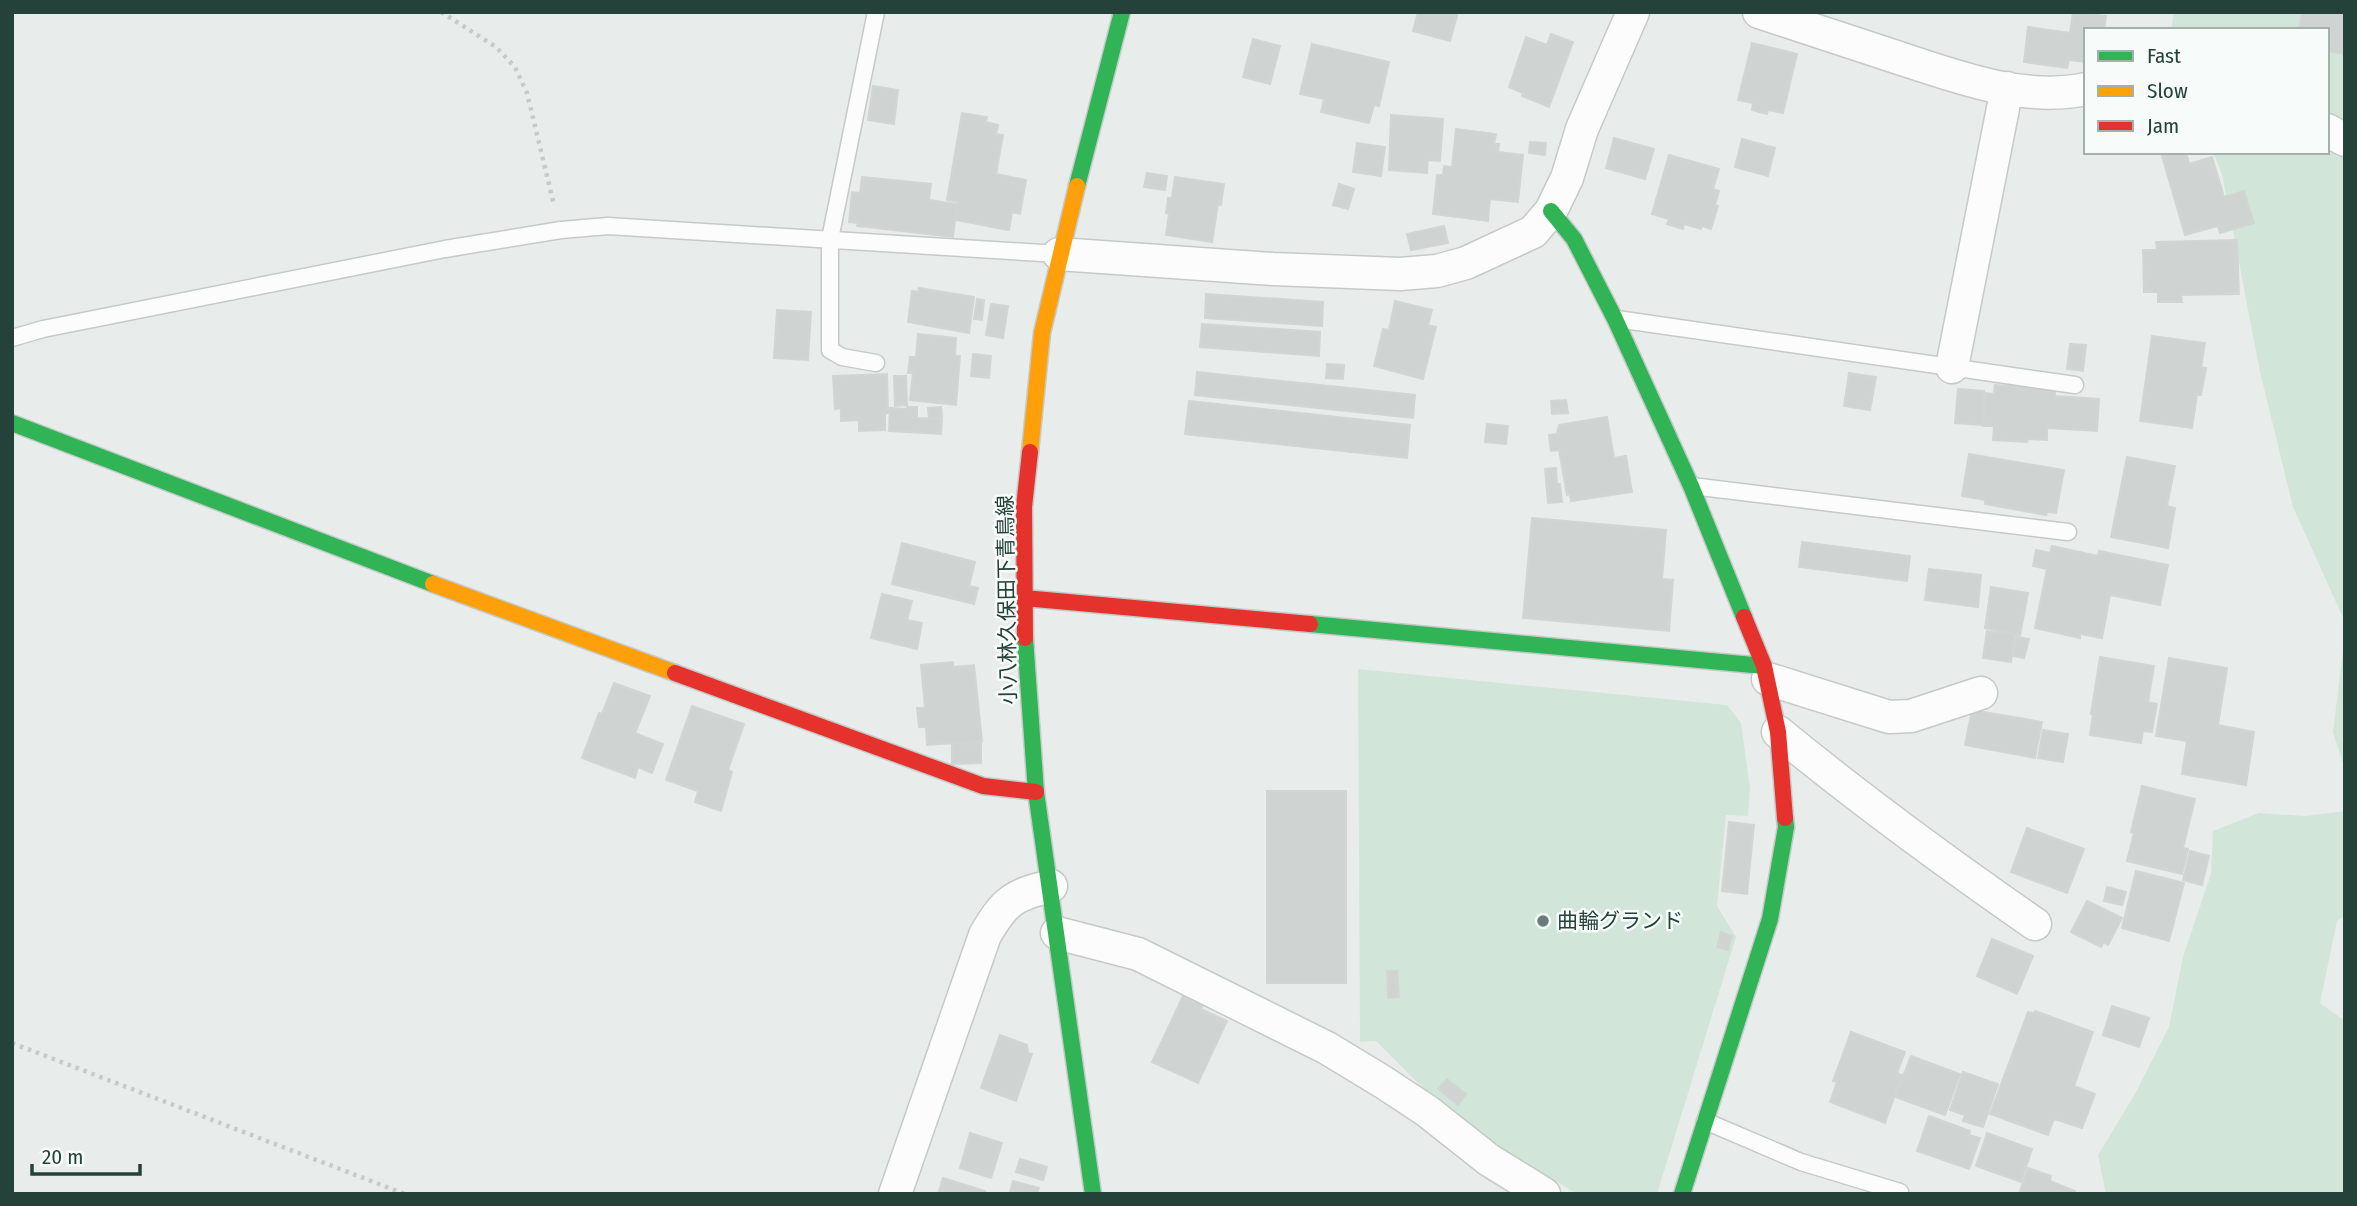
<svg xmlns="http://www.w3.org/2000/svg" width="2357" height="1206" viewBox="0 0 2357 1206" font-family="'Fira Sans Condensed','Noto Sans JP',sans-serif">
  <rect width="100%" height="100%" fill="#e8edeb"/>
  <path fill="#d1e6d8" d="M 2174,12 L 2345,12 L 2345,622 L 2293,507 L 2260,372 L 2222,174 L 2213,152 L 2327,152 L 2327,30 L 2171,30 Z
    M 2345,635 L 2345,770 L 2333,732 Z
    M 1358,669 L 1727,705 L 1741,723 L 1750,789 L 1748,816 L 1726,815 L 1717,906 L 1736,937 L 1657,1194 L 1579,1194 L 1572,1191 L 1490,1141 L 1425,1090 L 1376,1041 L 1360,1042 Z
    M 2345,811 L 2345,915 L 2337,921 L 2320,1003 L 2345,1021 L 2345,1189 L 2341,1194 L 2106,1194 L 2098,1155 L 2135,1094 L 2169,1027 L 2183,957 L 2211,874 L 2213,831 L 2259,813 L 2305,816 Z"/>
  <path fill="#cfd4d2" stroke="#d1d6d4" stroke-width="2" d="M 1418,12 L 1458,12 L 1450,41 L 1413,31 Z
    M 2073,12 L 2106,16 L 2104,30 L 2086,30 L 2086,62 L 2069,60 L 2067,68 L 2024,62 L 2028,27 L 2070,33 Z
    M 2302,12 L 2345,12 L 2345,54 L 2327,51 L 2327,30 L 2299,30 Z
    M 1551,34 L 1573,42 L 1549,107 L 1522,96 L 1523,93 L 1509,87 L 1526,37 L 1547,45 Z
    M 1253,39 L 1280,46 L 1270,84 L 1243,77 Z
    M 1752,43 L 1797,54 L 1783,113 L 1768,110 L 1767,114 L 1752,110 L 1753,103 L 1738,100 Z
    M 1312,44 L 1389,62 L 1379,106 L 1374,105 L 1369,123 L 1321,112 L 1324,99 L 1300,94 Z
    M 873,86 L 898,90 L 894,124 L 868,120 Z
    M 962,113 L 987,117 L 986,122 L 998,125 L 996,134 L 1003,135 L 996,174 L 1026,180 L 1020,214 L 1012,212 L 1009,230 L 956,220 L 959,202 L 947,200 Z
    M 1391,115 L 1443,119 L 1440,161 L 1428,160 L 1427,173 L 1389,170 Z
    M 1456,129 L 1496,134 L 1494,144 L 1499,144 L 1498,152 L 1523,155 L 1518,202 L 1490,199 L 1488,221 L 1433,214 L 1437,175 L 1443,175 L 1444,166 L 1452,167 Z
    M 1614,138 L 1654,149 L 1645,179 L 1606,168 Z
    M 1742,139 L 1775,148 L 1768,176 L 1735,167 Z
    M 1530,142 L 1546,143 L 1545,155 L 1529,153 Z
    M 1357,143 L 1385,147 L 1381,176 L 1353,172 Z
    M 2175,152 L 2186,152 L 2189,164 L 2212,157 L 2224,197 L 2244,191 L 2254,223 L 2220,233 L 2218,226 L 2185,235 L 2162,156 Z
    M 1669,155 L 1719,169 L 1713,189 L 1719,191 L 1715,205 L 1718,206 L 1711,229 L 1702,226 L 1701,229 L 1684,224 L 1683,229 L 1667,224 L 1669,219 L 1652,214 Z
    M 1147,173 L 1167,176 L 1165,190 L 1144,187 Z
    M 862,177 L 931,184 L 929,200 L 957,204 L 953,237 L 857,226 L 858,223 L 849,222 L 852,192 L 860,193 Z
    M 1175,177 L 1224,184 L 1221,205 L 1218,204 L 1212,242 L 1166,235 L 1169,214 L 1166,213 L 1168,198 L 1172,198 Z
    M 1339,184 L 1354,189 L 1348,209 L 1333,205 Z
    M 1444,226 L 1448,243 L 1411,250 L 1407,234 Z
    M 2237,240 L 2239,294 L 2181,295 L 2182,302 L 2158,302 L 2158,292 L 2144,292 L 2143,250 L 2157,250 L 2156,242 Z
    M 919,288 L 974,297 L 969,333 L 908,322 L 912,291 L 918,292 Z
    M 1206,294 L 1323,302 L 1322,326 L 1205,318 Z
    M 977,299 L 984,300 L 982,320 L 974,319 Z
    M 1395,301 L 1432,310 L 1428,325 L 1436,327 L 1423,379 L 1374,366 L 1383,329 L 1389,330 Z
    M 991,304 L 1008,306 L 1003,338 L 986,335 Z
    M 777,310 L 811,312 L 808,360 L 774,358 Z
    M 1202,324 L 1320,332 L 1319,356 L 1200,347 Z
    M 918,334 L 956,338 L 955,356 L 960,356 L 956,405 L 910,400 L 913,373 L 908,373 L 910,357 L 916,357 Z
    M 2152,336 L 2205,343 L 2201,367 L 2206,368 L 2201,395 L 2197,395 L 2192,428 L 2140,421 Z
    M 2070,344 L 2086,345 L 2083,371 L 2067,369 Z
    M 973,354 L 991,356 L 989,378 L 971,376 Z
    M 1327,364 L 1344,365 L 1343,379 L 1326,378 Z
    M 1197,372 L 1415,395 L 1413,418 L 1195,395 Z
    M 1849,373 L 1876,377 L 1870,410 L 1844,406 Z
    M 887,374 L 888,413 L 885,413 L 885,430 L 859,431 L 859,420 L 841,421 L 841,408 L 835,409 L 833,376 Z
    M 894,376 L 906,376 L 907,405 L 895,406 Z
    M 1995,385 L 2055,389 L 2055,396 L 2099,399 L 2097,431 L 2047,428 L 2047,440 L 2028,439 L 2027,442 L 1993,440 L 1994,426 L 1983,426 L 1985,393 L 1994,394 Z
    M 1958,389 L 1984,391 L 1982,425 L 1955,423 Z
    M 1566,400 L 1568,413 L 1552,414 L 1551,401 Z
    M 1189,401 L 1410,425 L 1407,458 L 1185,434 Z
    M 907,407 L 917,407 L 917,418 L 942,419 L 941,434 L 889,431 L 890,408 L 907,409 Z
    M 941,407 L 942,417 L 929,418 L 928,408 Z
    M 1607,417 L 1614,458 L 1626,456 L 1632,492 L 1571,501 L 1570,494 L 1567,495 L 1559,450 L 1551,451 L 1549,435 L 1557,434 L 1559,425 Z
    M 1487,424 L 1508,426 L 1506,444 L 1485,442 Z
    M 1969,454 L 2064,470 L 2056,513 L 2047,512 L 2046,515 L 1985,504 L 1985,500 L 1962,496 Z
    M 2127,457 L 2175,466 L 2167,506 L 2175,508 L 2168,548 L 2111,537 Z
    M 1556,468 L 1557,484 L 1560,484 L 1562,502 L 1548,503 L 1545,469 Z
    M 1532,518 L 1666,530 L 1662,579 L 1673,580 L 1669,631 L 1523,618 Z
    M 1802,542 L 1910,556 L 1907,581 L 1799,567 Z
    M 902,543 L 975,562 L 969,586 L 978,588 L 974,604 L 892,584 Z
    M 2052,546 L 2098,556 L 2099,551 L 2168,565 L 2160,605 L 2110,595 L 2102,638 L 2080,634 L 2080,638 L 2035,628 L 2047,569 L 2033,566 L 2036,550 L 2050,553 Z
    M 1929,569 L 1981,575 L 1978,607 L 1925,600 Z
    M 1991,587 L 2028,593 L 2020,635 L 1985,628 Z
    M 882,594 L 912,601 L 907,620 L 922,623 L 917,649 L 871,638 Z
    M 1987,631 L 2015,635 L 2011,662 L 1983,658 Z
    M 2017,637 L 2029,639 L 2024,658 L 2013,656 Z
    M 2100,657 L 2154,666 L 2148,702 L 2157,704 L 2152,732 L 2143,731 L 2141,743 L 2090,735 L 2093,714 L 2091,714 Z
    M 2169,658 L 2227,668 L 2218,725 L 2254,732 L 2246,785 L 2182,774 L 2187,741 L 2156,736 Z
    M 953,662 L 953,667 L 974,665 L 982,741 L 927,745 L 926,727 L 919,727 L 917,708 L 925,708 L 921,665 Z
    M 614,683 L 650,696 L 635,733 L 663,744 L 652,773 L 638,767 L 635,778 L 582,758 L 599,713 L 602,714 Z
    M 692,706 L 744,724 L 728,770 L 732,772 L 721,811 L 695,802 L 698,791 L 666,780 Z
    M 1972,710 L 2042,722 L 2035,758 L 1965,745 Z
    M 2043,730 L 2068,734 L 2063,762 L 2038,758 Z
    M 981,743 L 981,763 L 952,764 L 952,744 Z
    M 2142,786 L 2195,799 L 2183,848 L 2188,849 L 2182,874 L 2127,861 L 2134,833 L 2131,832 Z
    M 1267,791 L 1346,791 L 1346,983 L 1267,983 Z
    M 1729,822 L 1754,825 L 1747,894 L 1722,891 Z
    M 2027,828 L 2084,849 L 2067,893 L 2011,872 Z
    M 2190,851 L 2209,856 L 2202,885 L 2183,880 Z
    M 2136,871 L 2184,883 L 2169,941 L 2122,928 Z
    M 2107,887 L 2126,892 L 2122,905 L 2104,901 Z
    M 2087,901 L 2122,918 L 2108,945 L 2104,942 L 2101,947 L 2071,932 Z
    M 1721,932 L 1732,936 L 1728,950 L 1717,947 Z
    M 1992,939 L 2033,956 L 2017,994 L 1977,976 Z
    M 1387,971 L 1397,971 L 1399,997 L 1388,998 Z
    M 1183,996 L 1203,1005 L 1201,1009 L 1227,1021 L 1198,1083 L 1152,1062 Z
    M 2112,1006 L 2149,1018 L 2139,1047 L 2103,1035 Z
    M 2035,1011 L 2093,1032 L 2074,1086 L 2095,1094 L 2082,1128 L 2054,1119 L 2048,1135 L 1990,1114 L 2028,1012 L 2034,1013 Z
    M 1851,1032 L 1905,1052 L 1897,1073 L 1902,1075 L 1885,1123 L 1830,1102 L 1837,1082 L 1833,1081 Z
    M 1000,1035 L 1027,1045 L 1028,1053 L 1032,1054 L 1016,1101 L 981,1088 Z
    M 1911,1056 L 1960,1074 L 1945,1115 L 1895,1097 Z
    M 1963,1072 L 1998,1084 L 1983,1127 L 1963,1121 L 1965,1115 L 1950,1110 Z
    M 1447,1079 L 1466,1094 L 1458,1105 L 1438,1089 Z
    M 1929,1116 L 1970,1131 L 1969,1135 L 1980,1138 L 1969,1169 L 1917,1151 Z
    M 970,1133 L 1002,1143 L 991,1178 L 960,1168 Z
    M 1987,1133 L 2032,1149 L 2021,1182 L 1976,1166 Z
    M 1020,1159 L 1047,1167 L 1043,1180 L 1016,1172 Z
    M 2028,1168 L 2051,1176 L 2050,1181 L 2075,1191 L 2074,1194 L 2019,1194 Z
    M 943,1178 L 985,1191 L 985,1194 L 938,1194 Z
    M 1013,1181 L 1039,1188 L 1037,1194 L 1010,1192 Z"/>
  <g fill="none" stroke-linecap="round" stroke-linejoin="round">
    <defs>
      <path id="lane" d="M 876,12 L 830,239 L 830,350 L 842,357 L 876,363
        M 1617,319 L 2075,385
        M 12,338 L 43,329 L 445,249 L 561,230 L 608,226 L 1058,254
        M 1692,486 L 2068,532
        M 1705,1121 L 1801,1162 L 1900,1192"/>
      <path id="street" d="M 1759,12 C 1802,26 1844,40 1887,54 C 1949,74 2020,103 2086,89
        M 2327,130 L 2345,140
        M 1059,254 L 1273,269 L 1400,274 L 1437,271 L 1466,263 L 1533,232 L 1551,211 L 1567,178 L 1582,129 L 1633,12
        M 1952,367 L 2007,88
        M 1768,679 L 1889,717 L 1911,716 L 1981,693
        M 1778,732 C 1861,800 1947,863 2035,924
        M 1057,933 L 1138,954 L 1327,1048 L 1383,1082 L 1427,1111 L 1489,1160 L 1544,1194
        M 895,1194 L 985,935 C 1005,901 1013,895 1051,886"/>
      <path id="fast" d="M 1077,186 L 1122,12
        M 1551,211 L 1574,239 L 1615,319 L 1691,486 L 1744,617
        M 12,423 L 433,584
        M 1310,624 L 1764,666
        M 1025,638 L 1036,792 L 1093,1194
        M 1682,1194 L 1770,919 L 1786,827 L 1785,818"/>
      <path id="slow" d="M 1030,452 L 1042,333 L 1077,186
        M 433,584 L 675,673"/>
      <path id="jam" d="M 1024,598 L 1310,624
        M 1744,617 L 1764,666 L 1778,732 L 1785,818
        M 1025,638 L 1024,507 L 1030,452
        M 675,673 L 983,786 L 1036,792"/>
    </defs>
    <use href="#lane" stroke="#c5cac8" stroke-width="19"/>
    <use href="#street" stroke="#c5cac8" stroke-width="35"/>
    <use href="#fast" stroke="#c3cbc8" stroke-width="19"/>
    <use href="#slow" stroke="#c3cbc8" stroke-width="19"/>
    <use href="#jam" stroke="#c3cbc8" stroke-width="19"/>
    <path stroke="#c3ccca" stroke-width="4.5" stroke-dasharray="3.5 5" stroke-linecap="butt" d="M 441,12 L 496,47 L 515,67 L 527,93 L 554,205
      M 12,1043 L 405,1194"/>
    <use href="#lane" stroke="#fcfcfc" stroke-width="16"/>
    <use href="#street" stroke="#fcfcfc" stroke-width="32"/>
    <use href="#fast" stroke="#30b455" stroke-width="16"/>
    <use href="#slow" stroke="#ff9f0a" stroke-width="16"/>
    <use href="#jam" stroke="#e5322d" stroke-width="16"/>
  </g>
  <circle fill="#697e78" stroke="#f7fbf9" stroke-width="2.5" cx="1543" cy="921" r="7"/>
  <g text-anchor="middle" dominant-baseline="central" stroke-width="5" stroke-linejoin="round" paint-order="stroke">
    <g font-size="21" fill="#24423a" stroke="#f7fbf9">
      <text transform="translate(1007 600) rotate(-91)">小八林久保田下青鳥線</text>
    </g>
    <g font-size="21" fill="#24423a" stroke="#f7fbf9" text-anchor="start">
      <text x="1557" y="921">曲輪グランド</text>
    </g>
  </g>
  <rect width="2357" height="1206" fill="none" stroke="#24423a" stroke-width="28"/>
  <rect x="2084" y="28" width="245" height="126" fill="#f7fbf9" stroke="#a3b1ad" stroke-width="2"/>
  <rect x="2098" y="51" width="35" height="10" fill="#30b455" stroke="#a3b1ad" stroke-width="2"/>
  <text x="2147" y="63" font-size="21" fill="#24423a">Fast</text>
  <rect x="2098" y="86" width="35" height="10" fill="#ff9f0a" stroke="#a3b1ad" stroke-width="2"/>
  <text x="2147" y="98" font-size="21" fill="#24423a">Slow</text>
  <rect x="2098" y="121" width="35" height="10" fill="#e5322d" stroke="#a3b1ad" stroke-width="2"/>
  <text x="2147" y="133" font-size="21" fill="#24423a">Jam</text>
  <path d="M32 1164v10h108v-10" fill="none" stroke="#24423a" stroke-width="3.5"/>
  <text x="42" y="1164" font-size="21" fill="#24423a" stroke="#f7fbf9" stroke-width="5" paint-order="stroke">20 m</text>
</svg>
